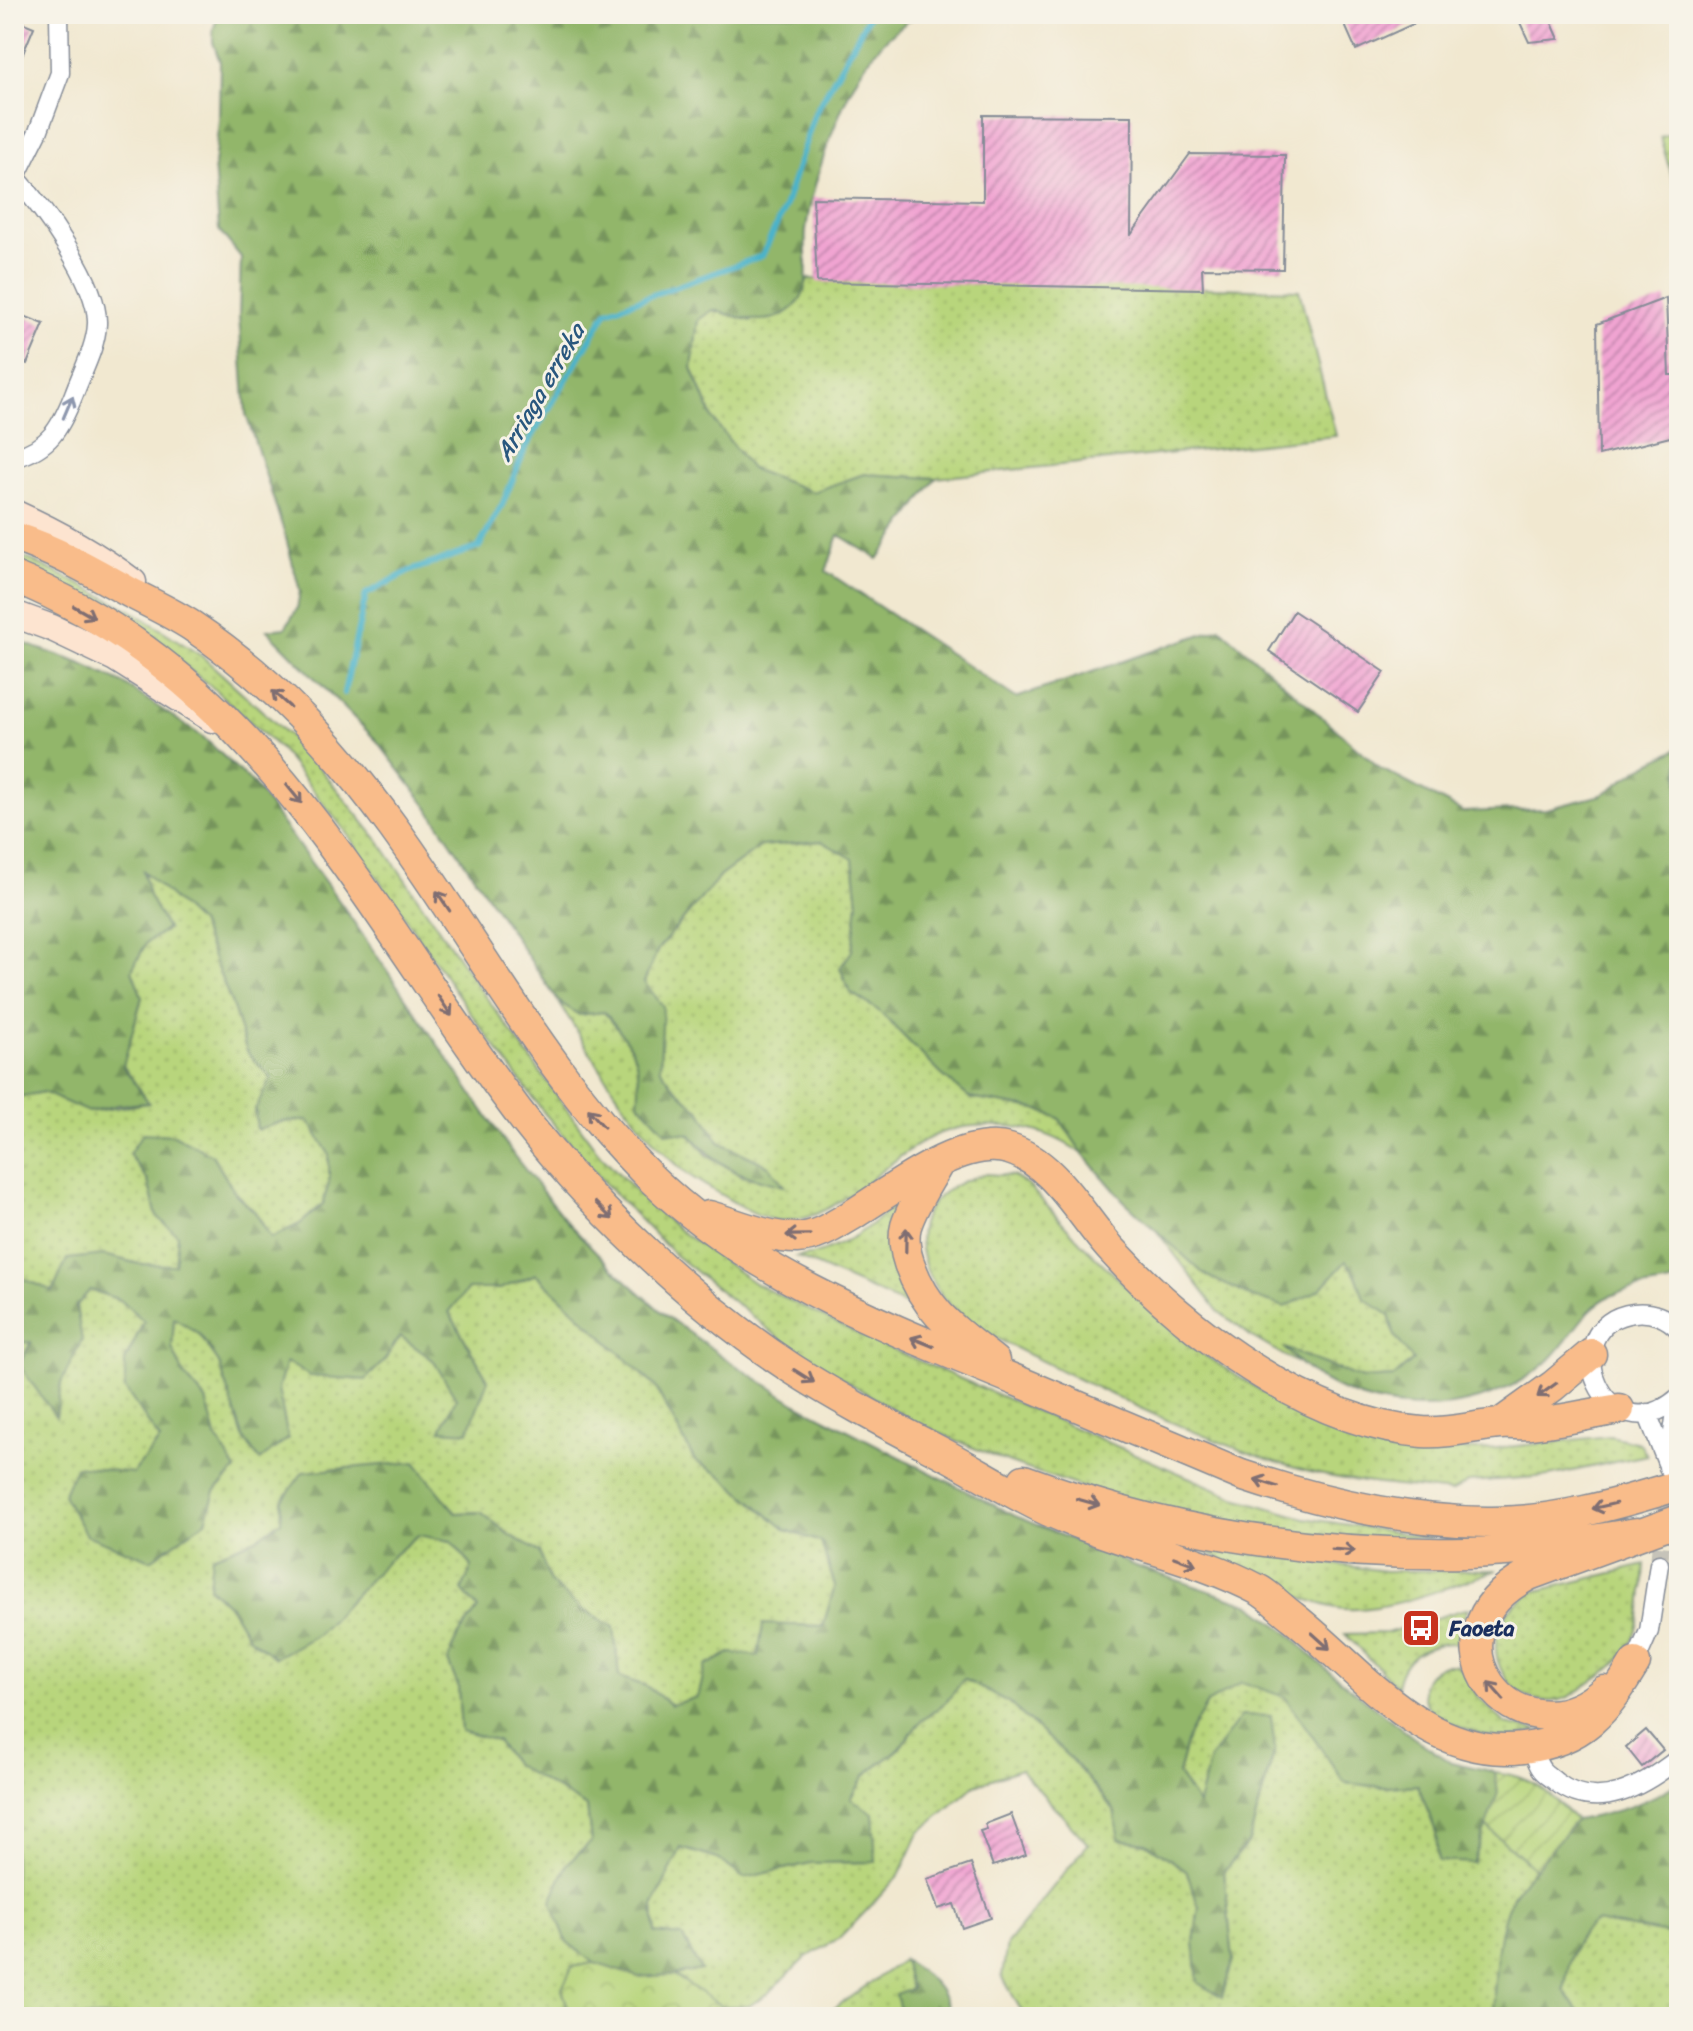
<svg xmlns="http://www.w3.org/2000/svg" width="1693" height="2031" viewBox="0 0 1693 2031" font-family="Sriracha,sans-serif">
  <defs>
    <pattern id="grass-dots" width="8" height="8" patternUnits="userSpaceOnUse" patternTransform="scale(2)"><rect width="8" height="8" fill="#b8d57b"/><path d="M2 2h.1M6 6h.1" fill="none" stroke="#9eb76d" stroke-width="1.8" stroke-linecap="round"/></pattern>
    <pattern id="forest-firs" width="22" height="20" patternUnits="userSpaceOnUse" patternTransform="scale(2)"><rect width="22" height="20" fill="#92b66b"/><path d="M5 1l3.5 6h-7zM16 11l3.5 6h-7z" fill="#76945b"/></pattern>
    <pattern id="park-crowns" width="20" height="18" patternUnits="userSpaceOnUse" patternTransform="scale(2)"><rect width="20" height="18" fill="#b8d57b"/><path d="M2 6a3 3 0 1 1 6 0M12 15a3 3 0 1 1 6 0" fill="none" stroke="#9eb76d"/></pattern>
    <pattern id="garden-furrows" width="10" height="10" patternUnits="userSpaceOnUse" patternTransform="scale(2)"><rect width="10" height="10" fill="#b8d57b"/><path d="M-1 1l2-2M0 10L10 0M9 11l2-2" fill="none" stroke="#9eb76d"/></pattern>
    <pattern id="building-hatch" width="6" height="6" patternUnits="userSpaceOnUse" patternTransform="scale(2)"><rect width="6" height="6" fill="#f1a4d2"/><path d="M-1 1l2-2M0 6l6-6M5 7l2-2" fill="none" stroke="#c286ae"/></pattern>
  </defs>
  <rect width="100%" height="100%" fill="#f7f3e8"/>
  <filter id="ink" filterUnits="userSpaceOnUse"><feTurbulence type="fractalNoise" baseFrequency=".0125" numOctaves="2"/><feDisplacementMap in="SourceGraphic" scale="16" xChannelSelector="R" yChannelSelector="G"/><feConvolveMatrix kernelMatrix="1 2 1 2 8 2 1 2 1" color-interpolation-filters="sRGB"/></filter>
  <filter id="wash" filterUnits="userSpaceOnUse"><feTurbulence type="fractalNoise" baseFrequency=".006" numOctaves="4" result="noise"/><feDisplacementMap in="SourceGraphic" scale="32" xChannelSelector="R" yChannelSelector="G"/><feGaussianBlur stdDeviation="1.8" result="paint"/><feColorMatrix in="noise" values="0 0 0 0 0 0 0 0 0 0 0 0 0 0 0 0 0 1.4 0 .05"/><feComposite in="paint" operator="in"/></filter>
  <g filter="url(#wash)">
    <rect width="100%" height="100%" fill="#f1e8d0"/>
    <path fill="url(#grass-dots)" stroke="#6a826c" stroke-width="2" d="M 808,279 L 1299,290 L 1336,436 L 936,478 L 864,474 L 813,492 L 751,469 L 713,419 L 692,368 L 698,320 L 713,310 L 751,321 L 796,305 Z
      M 14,555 L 33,561 L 131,610 L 203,657 L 305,750 L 379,841 L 473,979 L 598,1152 L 641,1197 L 680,1231 L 756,1284 L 866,1338 L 1239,1499 L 1304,1518 L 1433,1538 L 1328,1538 L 1159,1513 L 1010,1463 L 919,1425 L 792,1348 L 676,1256 L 606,1185 L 545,1114 L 474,1018 L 346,832 L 280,749 L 214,689 L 127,621 L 14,562 Z
      M 821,841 L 853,858 L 858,903 L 850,992 L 879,1011 L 941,1074 L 970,1098 L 1036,1109 L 1059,1118 L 1083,1154 C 1058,1137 1035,1128 1004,1126 C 987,1125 967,1125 950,1130 C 892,1145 837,1230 775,1220 C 758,1217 739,1205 725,1197 C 712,1189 696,1181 684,1171 C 631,1126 595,1059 558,1001 L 579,1015 L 604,1012 C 631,1044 643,1059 639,1102 L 690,1134 L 707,1155 L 742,1176 L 783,1185 L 769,1166 L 719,1142 L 701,1112 L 675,1088 L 660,1068 L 661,1039 L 644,982 L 658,949 L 720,876 L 761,846 Z
      M 142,869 L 199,923 L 232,1004 L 247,1052 L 271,1078 L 255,1110 L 257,1129 L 281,1122 L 309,1120 L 329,1154 L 329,1182 L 323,1204 L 300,1224 L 271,1238 L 255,1212 L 236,1194 L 212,1155 L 129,1154 L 148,1181 L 157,1217 L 179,1235 L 175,1266 L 139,1264 L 104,1255 L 53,1292 L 14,1275 L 14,1098 L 43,1092 L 89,1112 L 149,1103 L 123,1066 L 142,997 L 132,970 L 146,943 L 167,929 L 149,896 Z
      M 986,1174 L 1013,1176 L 1029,1186 L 1082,1244 L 1191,1347 L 1276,1400 L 1363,1438 L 1427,1448 L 1479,1450 L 1610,1436 L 1639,1443 L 1647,1455 L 1549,1476 L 1469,1482 L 1451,1492 C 1403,1486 1353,1483 1306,1471 C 1220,1447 1140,1409 1060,1370 C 1022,1351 981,1334 950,1305 C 931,1287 917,1255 921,1229 C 926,1197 957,1181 986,1174 Z
      M 903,1197 C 883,1238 891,1267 910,1307 L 797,1257 C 840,1253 873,1225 903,1197 Z
      M 1156,1230 L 1205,1275 L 1320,1290 L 1346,1261 L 1356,1275 L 1364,1298 L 1389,1315 L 1395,1336 L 1413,1360 L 1394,1377 L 1362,1379 L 1286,1349 L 1297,1363 L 1252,1337 L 1218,1311 Z
      M 536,1274 L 655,1386 L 695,1461 L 719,1474 L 786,1530 L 821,1542 L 835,1586 L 823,1626 L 793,1625 L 758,1656 L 730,1653 L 698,1697 L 671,1705 L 646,1686 L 619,1678 L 614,1627 L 581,1609 L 550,1582 L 538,1552 L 508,1534 L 481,1512 L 456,1513 L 415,1463 L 282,1501 L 282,1521 L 256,1539 L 212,1556 L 209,1587 L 230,1607 L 248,1637 L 318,1634 L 388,1560 L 418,1535 L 451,1541 L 472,1566 L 478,1609 L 458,1636 L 448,1661 L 458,1686 L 461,1731 L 497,1741 L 514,1764 L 587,1807 L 591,1842 L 567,1864 L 567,1942 L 594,1963 L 572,1967 L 562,1989 L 569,2010 L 568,2017 L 14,2017 L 14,1343 L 31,1342 L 19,1365 L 56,1416 L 61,1383 L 81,1340 L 76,1306 L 90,1289 L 120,1300 L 144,1321 L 125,1361 L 125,1389 L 160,1439 L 134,1473 L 206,1521 L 215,1491 L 236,1470 L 216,1437 L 206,1400 L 184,1375 L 172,1348 L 174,1317 L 199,1334 L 219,1363 L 232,1400 L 288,1438 L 278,1389 L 286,1362 L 384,1361 L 400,1336 L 433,1360 L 457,1398 L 488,1380 L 449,1312 L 467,1289 L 500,1289 Z
      M 1191,1545 L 1385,1571 L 1497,1570 C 1456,1584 1379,1616 1337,1608 C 1295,1600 1232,1564 1191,1545 Z
      M 1645,1565 C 1643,1585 1643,1607 1638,1626 C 1632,1649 1615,1666 1597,1678 C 1583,1687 1570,1700 1554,1701 C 1509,1705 1480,1653 1505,1616 C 1512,1605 1523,1599 1533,1592 Z
      M 1468,1608 L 1461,1624 L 1458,1643 C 1427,1642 1402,1655 1397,1687 L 1345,1634 L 1387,1633 Z
      M 1444,1665 L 1456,1665 L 1463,1670 L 1477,1696 L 1506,1724 L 1538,1731 C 1527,1734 1512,1739 1500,1738 C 1477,1735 1424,1720 1423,1693 C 1422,1677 1431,1671 1444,1665 Z
      M 964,1679 L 1008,1702 L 1070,1758 L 1114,1810 L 1119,1839 L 1146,1843 L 1186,1870 L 1199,1907 L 1194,1942 L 1233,1960 L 1224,1870 L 1249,1841 L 1275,1749 L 1210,1759 L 1198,1805 L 1178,1774 L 1188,1736 L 1207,1703 L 1243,1681 L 1285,1696 L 1345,1783 L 1384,1787 L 1418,1785 L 1436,1832 L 1473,1863 L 1486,1826 L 1535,1869 L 1513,1895 L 1496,1976 L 1493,2017 L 1025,2017 L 1002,1976 L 1007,1944 L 1088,1844 L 1020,1769 L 975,1785 L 919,1833 L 900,1874 L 867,1910 L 840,1938 L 805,1958 L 770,1992 L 749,2006 L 721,2006 L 674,1975 L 701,1970 L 655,1934 L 653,1906 L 681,1848 L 718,1859 L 744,1878 L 811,1863 L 876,1862 L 851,1799 L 865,1775 L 897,1751 L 920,1722 L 946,1702 Z
      M 1595,1922 L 1669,1934 L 1679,1946 L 1679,2017 L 1583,2017 L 1564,1991 C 1570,1962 1570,1939 1595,1922 Z
      M 903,1960 L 911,1989 L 902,2017 L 822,2017 Z"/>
    <path fill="url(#forest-firs)" stroke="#567264" stroke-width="2" d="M 219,14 L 919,14 C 903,24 889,34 877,49 C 844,86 812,181 806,230 C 803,255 815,287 794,307 C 771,329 741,318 713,310 L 698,320 L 692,368 L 713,419 L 751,469 L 813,492 L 864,474 L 936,478 L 878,559 L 839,535 L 826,571 L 1016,698 L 1220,628 L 1381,769 L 1463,812 L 1546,809 L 1602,795 L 1640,768 L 1679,748 L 1679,1281 C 1658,1287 1633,1287 1613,1295 C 1582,1307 1570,1343 1545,1364 C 1470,1426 1349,1421 1284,1348 L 1362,1379 L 1394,1377 L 1413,1360 L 1395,1336 L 1389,1315 L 1364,1298 L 1356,1275 L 1346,1261 L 1320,1290 L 1285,1307 L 1252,1297 L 1205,1275 L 1123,1200 L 1083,1154 L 1059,1118 L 1036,1109 L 970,1098 L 941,1074 L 879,1011 L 850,992 L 840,968 L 852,951 L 858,903 L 853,859 L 821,841 L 761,846 L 720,876 L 658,949 L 644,982 L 663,1006 L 660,1068 L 675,1088 L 701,1112 L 719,1142 L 769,1166 L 784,1186 C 741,1176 720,1169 690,1134 L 666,1132 L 638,1102 C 643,1060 631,1043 604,1012 L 579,1015 L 558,1001 L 426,805 L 377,741 L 267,630 L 285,628 L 297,609 L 300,591 L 286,538 L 246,414 L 239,316 L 241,257 L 219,230 L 214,165 L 219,120 L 220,62 L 213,42 L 213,30 Z
      M 14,640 L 80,663 L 121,682 L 203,737 L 254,785 L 342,905 L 515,1157 L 567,1222 L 611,1267 L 665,1315 L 726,1359 L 795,1403 L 1015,1516 L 1135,1566 L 1251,1605 L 1286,1631 L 1326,1669 L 1414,1738 L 1451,1762 L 1495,1772 L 1498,1793 L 1473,1863 L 1438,1861 L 1436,1832 L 1418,1785 L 1384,1787 L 1345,1783 L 1285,1697 L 1242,1682 L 1207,1703 L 1188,1736 L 1178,1774 L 1198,1804 L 1210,1759 L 1242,1715 L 1271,1716 L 1275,1749 L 1249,1841 L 1224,1871 L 1233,1960 L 1222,1997 L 1198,1983 L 1194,1942 L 1199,1907 L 1186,1870 L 1146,1843 L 1119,1839 L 1114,1810 L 1070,1758 L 1008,1702 L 964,1679 L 946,1702 L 920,1722 L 897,1751 L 865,1775 L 851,1799 L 873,1813 L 876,1862 L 811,1863 L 744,1878 L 718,1859 L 681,1848 L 653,1906 L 655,1933 L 682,1936 L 701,1970 L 674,1975 L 638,1977 L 594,1963 L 567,1942 L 551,1901 L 567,1864 L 591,1842 L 587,1807 L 514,1764 L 497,1741 L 461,1731 L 458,1686 L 448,1661 L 458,1636 L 478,1609 L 462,1590 L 472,1566 L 451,1541 L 418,1535 L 388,1560 L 318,1634 L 275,1658 L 248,1637 L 230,1607 L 209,1587 L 212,1556 L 256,1539 L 281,1521 L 282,1501 L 303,1472 L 415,1462 L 456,1513 L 481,1512 L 508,1534 L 539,1552 L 550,1582 L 581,1609 L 614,1627 L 619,1677 L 646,1686 L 671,1705 L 698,1697 L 706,1666 L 730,1653 L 758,1656 L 763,1624 L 823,1626 L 835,1586 L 821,1542 L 786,1530 L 719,1474 L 695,1461 L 655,1386 L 536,1274 L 500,1289 L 468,1289 L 449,1312 L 488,1380 L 468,1432 L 441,1430 L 456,1398 L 433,1360 L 400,1336 L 384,1361 L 365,1380 L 310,1376 L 286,1362 L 278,1389 L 288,1438 L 260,1460 L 243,1437 L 219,1363 L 199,1334 L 174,1318 L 172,1348 L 184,1375 L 206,1400 L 216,1437 L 236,1470 L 215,1491 L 206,1521 L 151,1560 L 86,1535 L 63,1495 L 76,1466 L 133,1473 L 160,1440 L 125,1389 L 125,1361 L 144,1321 L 120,1300 L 90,1290 L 76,1306 L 82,1340 L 61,1383 L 56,1417 L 19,1365 L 31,1342 L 14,1343 L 14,1275 L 53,1291 L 67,1259 L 104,1255 L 139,1264 L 175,1265 L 178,1235 L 157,1217 L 148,1181 L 129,1154 L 143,1133 L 174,1135 L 212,1155 L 236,1194 L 255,1212 L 271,1238 L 300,1224 L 323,1204 L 329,1182 L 329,1154 L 308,1120 L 281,1122 L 257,1130 L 255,1110 L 271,1078 L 247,1052 L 232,1004 L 199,923 L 143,871 L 149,896 L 167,929 L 146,943 L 132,970 L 142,997 L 123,1066 L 149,1103 L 119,1105 L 88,1112 L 43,1092 L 14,1098 Z
      M 1679,1782 L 1679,1946 L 1669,1934 L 1595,1922 C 1570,1939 1570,1962 1564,1990 L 1583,2017 L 1493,2017 C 1495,1982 1495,1923 1515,1893 C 1532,1867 1556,1844 1576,1820 C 1614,1814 1648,1803 1679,1782 Z
      M 903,1960 C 929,1975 944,1987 951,2017 L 902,2017 L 896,1995 L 911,1989 Z"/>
    <path fill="url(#park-crowns)" stroke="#6a826c" stroke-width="2" d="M 594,1963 L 638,1977 L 674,1975 L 721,2006 L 726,2017 L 568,2017 L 569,2010 L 562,1989 L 572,1967 Z"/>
    <path fill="url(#garden-furrows)" stroke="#6a826c" stroke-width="2" d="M 1679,132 L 1679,201 L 1660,137 Z
      M 1495,1772 C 1537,1777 1547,1793 1576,1820 L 1535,1869 L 1486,1826 L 1498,1793 Z"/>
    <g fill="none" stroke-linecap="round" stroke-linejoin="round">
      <path stroke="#4bb3ca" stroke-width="6" d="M 344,693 L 366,594 L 410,571 L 479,547 L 503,503 L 525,449 L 607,311 L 762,256 L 783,211 L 815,113 L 870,14"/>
    </g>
    <g id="blocks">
      <path fill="url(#building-hatch)" d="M 1340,14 L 1435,14 L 1356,50 Z
        M 1516,14 L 1548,14 L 1559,39 L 1529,42 Z
        M 14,19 L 34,27 L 14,75 Z
        M 983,115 L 1132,116 L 1131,235 L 1190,154 L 1285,155 L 1283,269 L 1202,268 L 1203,289 L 817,282 L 813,198 L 983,201 Z
        M 1666,298 L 1669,375 L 1679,375 L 1679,438 L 1670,437 L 1599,455 L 1597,324 Z
        M 14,312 L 44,324 L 27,364 L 14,358 Z
        M 1294,611 L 1385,672 L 1358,712 L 1269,651 Z
        M 1646,1730 L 1663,1750 L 1642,1767 L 1626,1747 Z
        M 1011,1814 L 1026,1855 L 993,1866 L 980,1831 L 987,1829 L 985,1824 Z
        M 971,1864 L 991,1918 L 962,1928 L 954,1904 L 938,1909 L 927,1879 Z"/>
    </g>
  </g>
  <g filter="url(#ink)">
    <use href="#blocks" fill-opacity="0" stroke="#868c97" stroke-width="2"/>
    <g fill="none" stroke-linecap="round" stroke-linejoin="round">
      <path stroke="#c6c3b9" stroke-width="18" stroke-dasharray="18 9" stroke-linecap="butt" d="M 1659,1564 L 1667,1482"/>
      <defs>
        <path id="street" d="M 14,175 C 41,206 99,282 97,324 C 96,347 82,372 74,394 C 61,427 50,448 14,458
          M 16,176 L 38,132 L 60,73 L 59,14
          M 1679,1330 C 1668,1317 1651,1311 1634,1313 C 1549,1324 1605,1462 1679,1397
          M 1647,1413 L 1667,1463
          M 1668,1467 L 1678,1398
          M 1635,1663 L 1649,1631 L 1659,1564
          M 1531,1748 C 1535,1754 1537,1764 1542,1770 C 1545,1774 1552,1778 1556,1782 C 1598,1814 1643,1786 1679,1758"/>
        <path id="secondary" d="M 14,513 C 56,532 96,554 133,582
          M 14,614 L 52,628 L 115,658 L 212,719"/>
        <path id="primary" d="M 14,537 C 55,550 92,571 129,592 C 150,603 172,613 192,626 C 231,652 269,684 302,718 C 438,856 514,1044 653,1180 C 755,1278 892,1329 1020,1382 C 1094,1413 1167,1444 1241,1475 C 1321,1502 1402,1521 1487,1522 C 1552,1523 1618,1504 1679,1485
          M 14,577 C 254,675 358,893 502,1090 C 544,1148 591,1200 643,1249 C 688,1292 738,1333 791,1368 C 842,1401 895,1428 948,1456 C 985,1476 1022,1500 1060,1516 C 1124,1544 1197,1557 1259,1590 C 1271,1597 1281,1608 1292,1616 C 1361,1670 1425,1760 1523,1748 C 1584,1741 1606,1711 1635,1663
          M 938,1164 C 927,1184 913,1204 906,1226 C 903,1237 905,1252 909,1263 C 926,1312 954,1330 994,1361
          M 709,1216 C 736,1224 768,1238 797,1238 C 818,1237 835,1225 852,1215 C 891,1191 962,1135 1009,1149 C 1055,1163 1080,1215 1111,1249 C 1185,1330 1310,1424 1422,1432 C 1448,1434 1474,1426 1500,1424 C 1510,1423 1520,1425 1530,1424 C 1560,1421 1590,1414 1619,1409
          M 1500,1424 L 1553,1386 L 1591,1354
          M 1024,1480 C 1166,1533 1316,1556 1467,1553 C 1524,1552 1580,1542 1637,1533
          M 1604,1691 C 1516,1769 1413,1635 1529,1575 L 1679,1520"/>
      </defs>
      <use href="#street" stroke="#868c97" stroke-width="21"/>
      <use href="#secondary" stroke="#868c97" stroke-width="29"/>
      <use href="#primary" stroke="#868c97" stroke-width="33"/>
      <use href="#street" stroke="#fff" stroke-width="18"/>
      <use href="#secondary" stroke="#fde4d0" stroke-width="26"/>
      <use href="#primary" stroke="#f9bc8a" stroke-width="30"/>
    </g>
    <defs><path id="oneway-shaft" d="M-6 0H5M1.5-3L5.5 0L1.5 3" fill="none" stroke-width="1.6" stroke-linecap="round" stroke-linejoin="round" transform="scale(2)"/></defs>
    <use stroke="#8d97ae" href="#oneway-shaft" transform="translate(68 407) rotate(-67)"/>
    <g stroke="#7f6e72">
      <use href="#oneway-shaft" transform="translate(84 612) rotate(30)"/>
      <use href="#oneway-shaft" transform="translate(281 699) rotate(-138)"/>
      <use href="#oneway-shaft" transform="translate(294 794) rotate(51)"/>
      <use href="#oneway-shaft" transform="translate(443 901) rotate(-124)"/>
      <use href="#oneway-shaft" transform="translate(445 1006) rotate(56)"/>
      <use href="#oneway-shaft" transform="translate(596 1118) rotate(-131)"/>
      <use href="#oneway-shaft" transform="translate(604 1211) rotate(45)"/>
      <use href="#oneway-shaft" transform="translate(798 1235) rotate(179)"/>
      <use href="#oneway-shaft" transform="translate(906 1240) rotate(-89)"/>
      <use href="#oneway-shaft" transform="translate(922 1342) rotate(-158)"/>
      <use href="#oneway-shaft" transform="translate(804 1376) rotate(32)"/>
      <use href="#oneway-shaft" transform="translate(1547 1390) rotate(144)"/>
      <use href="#oneway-shaft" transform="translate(1266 1483) rotate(-162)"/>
      <use href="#oneway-shaft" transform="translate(1088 1502) rotate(16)"/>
      <use href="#oneway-shaft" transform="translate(1604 1506) rotate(167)"/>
      <use href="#oneway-shaft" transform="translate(1343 1550) rotate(4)"/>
      <use href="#oneway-shaft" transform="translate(1185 1561) rotate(20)"/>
      <use href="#oneway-shaft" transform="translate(1321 1641) rotate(42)"/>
      <use href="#oneway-shaft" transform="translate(1496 1691) rotate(-131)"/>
    </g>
  </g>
  <defs>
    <symbol id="bus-square" viewBox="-11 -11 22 22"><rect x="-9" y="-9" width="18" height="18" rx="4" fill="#c8321e" stroke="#f7f3e8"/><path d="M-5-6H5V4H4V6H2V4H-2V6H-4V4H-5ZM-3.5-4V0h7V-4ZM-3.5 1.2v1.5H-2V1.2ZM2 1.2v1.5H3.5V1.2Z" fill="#fff"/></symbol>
  </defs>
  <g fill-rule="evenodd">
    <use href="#bus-square" x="1399" y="1606" width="44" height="44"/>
  </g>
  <g text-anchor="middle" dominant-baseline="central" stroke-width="6" stroke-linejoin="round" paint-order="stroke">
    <g font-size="22" font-weight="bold" fill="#1b2f5e" stroke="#f7f3e8" text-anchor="start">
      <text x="1449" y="1628">Faoeta</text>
    </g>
    <g font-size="24" font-style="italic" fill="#29577e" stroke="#f7f3e8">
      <text transform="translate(540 392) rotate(-60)">Arriaga erreka</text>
    </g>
  </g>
  <rect width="1693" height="2031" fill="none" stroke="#f7f3e8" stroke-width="48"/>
</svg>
